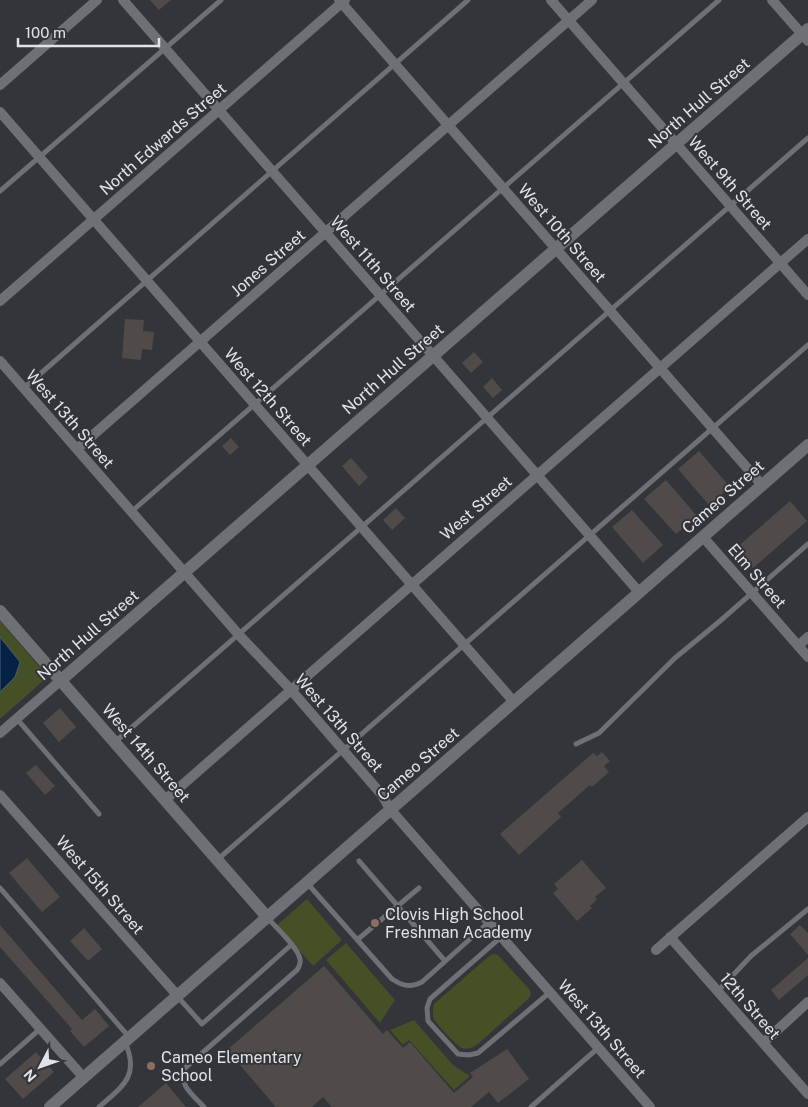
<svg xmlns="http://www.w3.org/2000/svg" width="808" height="1107" viewBox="0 0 808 1107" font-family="'Public Sans',sans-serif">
  <rect width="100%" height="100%" fill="#323539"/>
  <path fill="#465027" d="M 0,621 L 44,672 L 44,680 L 0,719 Z
    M 307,899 L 342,940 L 313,966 L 277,925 Z
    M 346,943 L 395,1000 L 380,1023 L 326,960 Z
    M 493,954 L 498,955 L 530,990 L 531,995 L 528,999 L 478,1044 C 473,1047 468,1050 462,1048 C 457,1046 437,1025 434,1019 C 432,1015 433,1009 434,1004 L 488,957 Z
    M 414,1020 L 453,1065 L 470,1076 L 454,1090 L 409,1040 L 403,1045 L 390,1030 Z"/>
  <path fill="#052245" stroke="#475c75" d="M 0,637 L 20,662 L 15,677 L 0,692 Z"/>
  <path fill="#504b49" d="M 150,0 L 171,0 L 159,10 Z
    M 125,319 L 144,320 L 143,331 L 154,332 L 152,350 L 142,349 L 141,360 L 122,358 Z
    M 474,352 L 483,362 L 471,373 L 462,363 Z
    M 492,378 L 502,390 L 493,398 L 483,387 Z
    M 231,438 L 239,447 L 230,455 L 222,446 Z
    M 699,451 L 730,487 L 709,505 L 678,469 Z
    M 351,458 L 368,477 L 359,486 L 342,466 Z
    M 666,480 L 697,516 L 676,534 L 644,499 Z
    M 790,501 L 807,521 L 753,568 L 735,549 Z
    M 396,508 L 405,518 L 392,530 L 383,520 Z
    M 632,510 L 663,545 L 643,563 L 612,527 Z
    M 60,708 L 76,727 L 59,742 L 43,723 Z
    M 602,752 L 610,761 L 604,766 L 609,772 L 592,787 L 590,785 L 558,813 L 561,817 L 519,855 L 500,834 L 593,753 L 597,756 Z
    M 36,765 L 55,786 L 45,795 L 26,773 Z
    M 27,858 L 60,897 L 42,912 L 9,873 Z
    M 582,860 L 606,888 L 595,897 L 597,899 L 590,906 L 592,908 L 577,921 L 553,893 L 558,889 L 554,884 Z
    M 0,925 L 82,1020 L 95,1009 L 109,1026 L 84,1047 L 70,1031 L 72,1029 L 0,947 Z
    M 800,925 L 808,933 L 808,955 L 790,934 Z
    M 84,928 L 102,949 L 88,961 L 70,941 Z
    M 808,958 L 808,975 L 779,1000 L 771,990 Z
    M 324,966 L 383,1034 L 387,1030 L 403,1048 L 410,1042 L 454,1093 L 473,1077 L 470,1073 L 507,1049 L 529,1079 L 498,1103 L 489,1092 L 471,1107 L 332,1107 L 323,1097 L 312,1107 L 276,1107 L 227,1050 Z
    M 36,1052 L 54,1072 L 23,1099 L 5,1079 Z
    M 166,1083 L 186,1107 L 138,1107 Z"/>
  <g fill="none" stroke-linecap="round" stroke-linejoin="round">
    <path stroke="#6d7075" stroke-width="5" d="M 0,191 L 221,0
      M 24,388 L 468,0
      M 131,512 L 719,0
      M 17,719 L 99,814
      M 115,742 L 808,138
      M 576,744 L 599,733 L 675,658 L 720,621 L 808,544
      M 217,860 L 808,345
      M 359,861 L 445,961
      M 307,883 L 392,979 C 403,986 410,988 422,982 L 489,922
      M 0,888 L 129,1037
      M 501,937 L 430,999 L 427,1008 L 428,1021 L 458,1054 L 469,1055 L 478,1053 L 549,993
      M 357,940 L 419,888
      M 718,991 L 751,956 L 808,909
      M 177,996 L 202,1024 L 291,945
      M 0,1064 L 40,1029
      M 99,1107 C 123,1086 140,1076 125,1042
      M 204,1107 C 195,1097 176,1083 185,1068 L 297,970 C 299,967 301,964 300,959 C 298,947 275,927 267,917
      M 531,1107 L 598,1048"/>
    <path stroke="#6d7075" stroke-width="10" d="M 123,0 L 639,592
      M 339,0 L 762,485
      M 551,0 L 808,295
      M 772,0 L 808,41
      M 0,85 L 97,0
      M 0,112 L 514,702
      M 0,301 L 345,0
      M 0,361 L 239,635 L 292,691 L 382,795 L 390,809 L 650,1107
      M 77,449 L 592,0
      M 703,537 L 808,657
      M 798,646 L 808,637
      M 0,733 L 60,681
      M 0,795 L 177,995
      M 165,800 L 808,239
      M 670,937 L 808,1094
      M 656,950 L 808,817
      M 0,983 L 84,1078
      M 763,1043 L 808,1002"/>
    <path stroke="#6d7075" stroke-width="12" d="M 0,611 L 267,917
      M 60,681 L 808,29
      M 50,1107 L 808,445"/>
  </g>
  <g fill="#8d6e63" stroke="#323539" stroke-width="2">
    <circle cx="375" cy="923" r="5"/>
    <circle cx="151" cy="1066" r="5"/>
  </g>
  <g text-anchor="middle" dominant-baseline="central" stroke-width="4" stroke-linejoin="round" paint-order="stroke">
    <g font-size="16" fill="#e1e3e6" stroke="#323539">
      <text transform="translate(699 103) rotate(-41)">North Hull Street</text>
      <text transform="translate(163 139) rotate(-41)">North Edwards Street</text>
      <text transform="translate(730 183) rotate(49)">West 9th Street</text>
      <text transform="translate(562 233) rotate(49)">West 10th Street</text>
      <text transform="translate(268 263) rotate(-41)">Jones Street</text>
      <text transform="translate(373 264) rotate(49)">West 11th Street</text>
      <text transform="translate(393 369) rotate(-41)">North Hull Street</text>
      <text transform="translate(268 397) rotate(49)">West 12th Street</text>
      <text transform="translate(70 419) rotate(49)">West 13th Street</text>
      <text transform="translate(723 497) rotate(-41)">Cameo Street</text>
      <text transform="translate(476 508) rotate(-41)">West Street</text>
      <text transform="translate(757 576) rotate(49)">Elm Street</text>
      <text transform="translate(88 635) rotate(-41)">North Hull Street</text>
      <text transform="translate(339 723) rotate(49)">West 13th Street</text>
      <text transform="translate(146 753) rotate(49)">West 14th Street</text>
      <text transform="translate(418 764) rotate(-41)">Cameo Street</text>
      <text transform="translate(100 885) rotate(49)">West 15th Street</text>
      <text transform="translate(750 1006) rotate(49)">12th Street</text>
      <text transform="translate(602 1029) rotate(49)">West 13th Street</text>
    </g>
    <g font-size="16" fill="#e1e3e6" stroke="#323539" text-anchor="start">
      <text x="385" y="914">Clovis High School<tspan x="385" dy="18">Freshman Academy</tspan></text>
      <text x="161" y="1057">Cameo Elementary<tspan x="161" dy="18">School</tspan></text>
    </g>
  </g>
  <g transform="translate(40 1067) rotate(229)" stroke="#323539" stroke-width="4" paint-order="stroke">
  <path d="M0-4L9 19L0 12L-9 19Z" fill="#e1e3e6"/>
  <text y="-8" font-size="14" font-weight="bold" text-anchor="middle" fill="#e1e3e6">N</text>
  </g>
  <path d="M18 38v8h141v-8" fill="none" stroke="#e1e3e6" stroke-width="2.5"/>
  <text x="25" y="38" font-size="15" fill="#e1e3e6" stroke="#323539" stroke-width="4" paint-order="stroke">100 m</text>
</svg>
